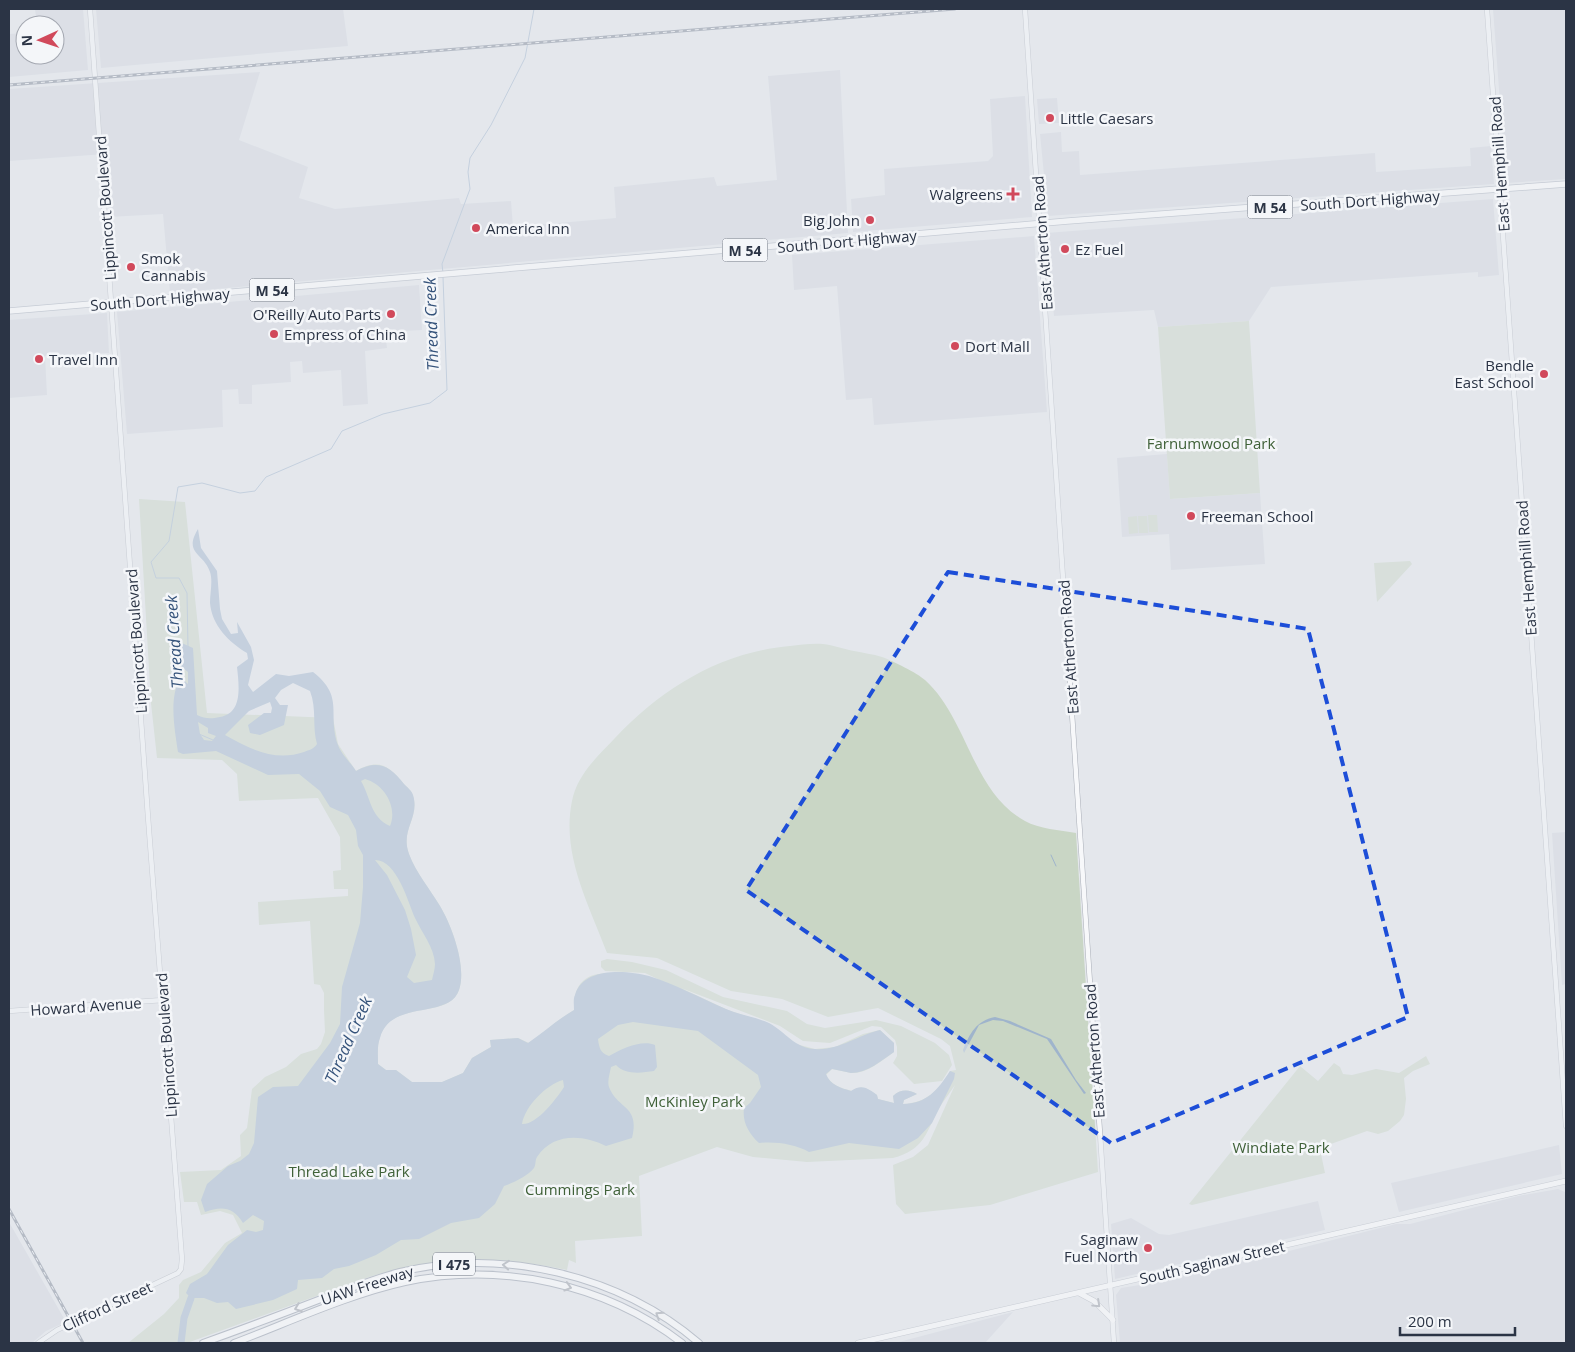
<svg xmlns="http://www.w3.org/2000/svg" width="1575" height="1352" viewBox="0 0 1575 1352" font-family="'Open Sans',sans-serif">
  <rect width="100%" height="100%" fill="#e4e7ec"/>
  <path fill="#d2d6de" d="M 35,9 L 83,9 L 88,70 L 9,77 L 9,34 L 25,33 L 25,55 L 55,55 L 55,25 L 37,25 Z
    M 96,9 L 343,9 L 348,46 L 101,68 Z
    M 1493,9 L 1566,9 L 1566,179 L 1506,183 Z
    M 840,70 L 848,233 L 170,293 L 163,214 L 109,217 L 105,154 L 9,161 L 9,89 L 260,72 L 239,140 L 308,167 L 299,198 L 335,209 L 459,198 L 461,204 L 511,201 L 513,227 L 616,218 L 614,187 L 714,177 L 717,186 L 777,180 L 768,76 Z
    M 1025,96 L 1032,217 L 853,232 L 851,199 L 885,195 L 884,169 L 988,161 L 993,156 L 990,99 Z
    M 1057,98 L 1059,123 L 1039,124 L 1037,99 Z
    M 1061,132 L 1062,152 L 1079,151 L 1080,175 L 1375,153 L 1376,172 L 1471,166 L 1470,148 L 1491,146 L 1494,184 L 1048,216 L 1040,134 Z
    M 1493,199 L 1499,275 L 1478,277 L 1478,272 L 1271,287 L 1249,321 L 1158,327 L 1154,310 L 1054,316 L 1046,233 Z
    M 1034,236 L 1047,412 L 874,425 L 872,398 L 846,400 L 837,286 L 794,290 L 792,255 Z
    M 419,285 L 422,330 L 385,332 L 387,348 L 365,351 L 368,404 L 343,406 L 341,370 L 303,373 L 302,361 L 290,362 L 291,382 L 252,385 L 252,404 L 239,404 L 238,389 L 222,390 L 223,427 L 127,434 L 117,312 Z
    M 107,313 L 109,353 L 45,356 L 47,395 L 9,398 L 9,320 Z
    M 1167,454 L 1170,499 L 1260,493 L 1265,564 L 1171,570 L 1169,534 L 1122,537 L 1117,458 Z
    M 1566,832 L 1566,984 L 1562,985 L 1552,833 Z
    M 1559,1145 L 1562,1174 L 1399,1212 L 1391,1183 Z
    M 1558,1189 L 1565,1192 L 1566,1204 L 1566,1343 L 1120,1343 L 1116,1295 L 1121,1288 L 1146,1284 L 1272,1253 L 1281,1253 L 1396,1224 L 1410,1224 L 1518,1196 Z
    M 1318,1201 L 1325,1230 L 1115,1279 L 1111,1224 L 1131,1218 L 1159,1234 L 1169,1235 Z
    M 9,1222 L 66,1322 L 46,1331 L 32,1343 L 9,1343 Z
    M 1013,1312 L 985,1343 L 895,1343 Z"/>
  <path fill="#c9d6c5" d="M 1249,321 L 1260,493 L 1170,499 L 1158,327 Z
    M 139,499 L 185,502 L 207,713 L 333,718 L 338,744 L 356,771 C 379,758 389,766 404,784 C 407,787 412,791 413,796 C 420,818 400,829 409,854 C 416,873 430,889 440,906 C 452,926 467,967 459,990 C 449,1020 391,999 380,1037 C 377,1045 378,1056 378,1064 L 386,1070 L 396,1070 L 412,1082 L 442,1082 L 463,1073 L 472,1058 L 491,1047 L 490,1040 L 518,1038 L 529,1043 C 544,1032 557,1020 574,1010 C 574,1000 575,988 583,981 C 599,965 645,977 664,982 L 645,973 L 605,971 L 601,967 L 601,961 L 607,959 L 632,962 L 666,970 L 723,997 L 787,1011 L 807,1024 L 825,1028 L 876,1020 L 901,1026 L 935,1043 L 949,1055 L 952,1065 L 942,1081 L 914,1084 L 893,1063 L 897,1056 L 897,1047 L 895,1040 L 881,1027 L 872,1026 L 830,1043 L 803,1041 L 780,1026 L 681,988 L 728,1010 L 770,1024 L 796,1044 L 815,1049 L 835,1047 L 863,1034 L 880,1030 L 894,1043 L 894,1052 C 881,1061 867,1074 851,1073 C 845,1072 838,1070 832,1069 L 826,1075 C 831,1085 841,1088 852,1091 C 862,1084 867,1089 877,1095 L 878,1099 L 894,1103 L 893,1096 C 900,1089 909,1089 917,1094 L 904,1100 L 903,1104 C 926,1103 938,1091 950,1071 L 956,1070 L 950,1046 L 941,1039 L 878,1008 L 828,1017 L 782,999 L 731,991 L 657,958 L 607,953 C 589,905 561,854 572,801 C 577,775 597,757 615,738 C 662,688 721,652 790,646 C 800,645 812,643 823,644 C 833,645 844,649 854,651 C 863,653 873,654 882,657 C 893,661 917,673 925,680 C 968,719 972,792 1025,821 C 1039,829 1060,830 1076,833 L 1098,1172 L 990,1205 L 905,1214 L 896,1204 L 893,1165 L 913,1157 L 928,1145 L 955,1085 C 950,1093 944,1100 939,1108 C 926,1133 924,1150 893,1158 L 807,1162 L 753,1157 L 717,1147 L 639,1176 L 642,1236 L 575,1241 L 576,1263 L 569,1260 L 567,1270 C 499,1255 436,1256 369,1277 L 187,1343 L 128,1343 L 164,1314 L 179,1298 L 179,1285 L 183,1280 L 201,1272 L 225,1243 L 242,1233 L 233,1215 L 220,1211 L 201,1215 L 197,1202 L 184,1202 L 180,1172 L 221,1170 L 241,1156 L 240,1135 L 247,1128 L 252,1089 L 265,1077 L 286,1067 L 301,1054 L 317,1049 L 321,1044 L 325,1032 L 324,1010 L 324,993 L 320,985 L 314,984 L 310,921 L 259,925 L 258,902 L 348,896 L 348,889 L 334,889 L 333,871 L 341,870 L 340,837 L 318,798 L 239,801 L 237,774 L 222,760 L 157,758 L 151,703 Z
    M 1148,515 L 1157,515 L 1158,532 L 1149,532 Z
    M 1137,516 L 1138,533 L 1129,534 L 1128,517 Z
    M 1138,516 L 1147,516 L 1148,533 L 1139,533 Z
    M 1410,561 L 1412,564 L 1377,602 L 1374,563 Z
    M 1426,1056 L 1430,1064 L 1413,1071 L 1404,1078 L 1406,1099 L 1404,1115 L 1400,1121 L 1388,1131 L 1378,1134 L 1367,1131 L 1317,1149 L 1321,1154 L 1325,1173 L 1192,1205 L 1189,1204 L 1300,1066 L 1318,1081 L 1334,1063 L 1340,1067 L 1343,1074 L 1352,1075 L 1376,1069 L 1399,1073 Z"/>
  <path fill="#9fb4cc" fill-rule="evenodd" d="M 198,529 L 201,548 L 217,571 L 220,609 L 222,619 L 231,634 L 238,633 L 237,622 L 251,647 L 254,660 L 248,685 L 253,692 L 276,674 L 289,676 L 313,672 C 345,697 327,713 338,745 C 341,754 351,763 356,771 C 378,759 390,766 404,784 C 407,787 412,791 413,795 C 420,818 400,829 409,854 C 416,873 430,889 440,906 C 452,926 467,967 459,990 C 449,1020 390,999 380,1038 C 377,1045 378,1056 378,1064 L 386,1070 L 396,1070 L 412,1082 L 442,1082 L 463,1073 L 472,1058 L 491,1047 L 490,1040 L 518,1038 L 528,1043 C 544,1032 557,1020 574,1010 C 574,1005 573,999 575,995 C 583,967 626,970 649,976 C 675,984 700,998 726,1009 C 740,1015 756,1017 769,1023 C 786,1032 794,1048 815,1049 C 838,1051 858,1035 880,1030 L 894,1043 L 894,1052 C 881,1061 867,1073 851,1073 C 845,1072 839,1070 832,1069 L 826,1074 C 830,1085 841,1088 851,1091 C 862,1084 867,1088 877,1095 L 878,1099 L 894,1103 L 893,1096 C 900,1089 909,1089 917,1094 L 904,1100 L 903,1104 C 926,1104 938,1090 950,1071 L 955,1073 L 954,1079 L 932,1123 L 918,1138 L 899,1149 L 849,1143 L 809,1152 C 796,1144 774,1141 759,1143 C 749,1134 742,1122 744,1108 L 750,1103 L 761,1087 L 758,1075 L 698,1031 L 633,1022 L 618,1025 L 598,1039 C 599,1047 600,1053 609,1056 C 621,1049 642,1039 655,1045 L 657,1067 L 654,1071 C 641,1073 625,1075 616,1065 L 611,1067 C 610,1073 607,1081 609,1087 C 618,1110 640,1105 632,1138 L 606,1146 C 583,1135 554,1132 537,1157 C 535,1160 536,1165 534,1168 C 528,1176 513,1183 504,1186 L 495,1204 L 479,1218 L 451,1223 L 419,1239 L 401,1240 L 376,1255 L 349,1266 L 334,1269 L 322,1278 L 298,1280 L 297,1289 L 273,1300 L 236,1309 L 228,1302 L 217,1303 L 204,1298 L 191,1298 L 186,1293 L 190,1284 L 207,1274 L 228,1245 L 247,1230 L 256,1232 L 263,1230 L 264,1221 L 253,1215 L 243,1223 C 233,1207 222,1206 205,1212 L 201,1200 L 207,1184 L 228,1166 L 240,1161 L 249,1154 L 254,1143 L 258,1097 L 273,1087 L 298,1086 L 330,1043 L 340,1024 L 342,987 L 360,923 L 363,887 L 363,855 L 358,846 L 356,830 L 348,815 L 330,807 L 320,791 L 299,774 L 268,775 L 216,751 L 183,754 L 178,752 C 175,731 168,696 181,678 L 188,684 L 188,672 L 178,664 L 170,646 L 175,640 L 193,648 L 197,715 C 205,719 211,719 220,717 C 243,713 239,686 237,667 L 248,659 L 247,653 C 229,642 212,626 210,603 C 210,593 213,581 210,572 C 204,553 183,554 198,529 ZM 293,683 L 310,691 C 317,709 312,727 317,744 C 314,749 309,750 304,752 C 275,762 250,749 225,735 L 249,711 L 270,702 L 272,708 L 271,713 L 264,713 L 248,725 L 250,733 L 260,735 L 284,725 L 288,705 L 280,705 L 275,698 L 281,690 ZM 198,722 L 208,728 L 208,733 L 216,736 L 212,741 L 204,740 L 200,734 ZM 365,779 C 384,784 398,807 390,826 C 370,817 371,798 361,781 ZM 375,860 C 397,860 408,902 415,918 C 422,933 434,947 435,964 C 435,969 433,975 432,980 L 414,983 L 407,977 L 416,955 L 411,929 L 405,910 L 387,875 ZM 563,1080 L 564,1087 C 557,1098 537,1125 522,1124 C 525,1106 546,1085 563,1080 Z
    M 995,1017 L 1010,1021 L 1051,1039 L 1076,1080 L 1086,1093 L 1084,1094 L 1047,1039 L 1003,1021 L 993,1020 L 979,1025 L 964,1053 L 963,1050 C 970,1033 976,1021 995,1017 Z"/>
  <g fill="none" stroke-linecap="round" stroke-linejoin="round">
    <path stroke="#9fb4cc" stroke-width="1" d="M 443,273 L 442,264 L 470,189 L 468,172 L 470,158 L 491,125 L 525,58 L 534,9
      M 188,647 L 187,593 L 179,578 L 156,578 L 151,562 L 169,541 L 178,487 L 202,483 L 240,493 L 255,491 L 266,477 L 331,449 L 342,431 L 383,414 L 430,403 L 447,390 L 443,277
      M 199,734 L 213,740
      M 1051,855 L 1056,866"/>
    <path stroke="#9fb4cc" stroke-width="7" d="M 181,1343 L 184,1318 L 191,1298"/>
    <defs>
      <path id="tertiary" d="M 1025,9 L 1114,1343
        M 1487,9 L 1566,1126
        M 9,1011 L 163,1000
        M 38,1343 L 57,1330 L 178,1273 L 181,1269 L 182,1259 L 148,817 L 90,9"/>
      <path id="secondary" d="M 1079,1293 L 1094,1301 L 1113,1320
        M 858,1343 L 1566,1181"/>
      <path id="primary" d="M 9,311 L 1068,221 L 1566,184"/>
      <path id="motorway" d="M 203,1343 C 242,1329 282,1314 321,1299 C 347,1290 372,1279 400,1272 C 503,1248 618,1274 699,1343
        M 234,1343 C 287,1323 350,1294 405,1282 C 501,1262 604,1283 682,1343"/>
    </defs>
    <use href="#tertiary" stroke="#a9aeb7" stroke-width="5.5"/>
    <use href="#secondary" stroke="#a9aeb7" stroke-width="6"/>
    <use href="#primary" stroke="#a3abb8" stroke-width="7"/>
    <use href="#motorway" stroke="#8b94a3" stroke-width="8"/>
    <use href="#tertiary" stroke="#f7f8fa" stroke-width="4.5"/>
    <use href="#secondary" stroke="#fff" stroke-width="5"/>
    <use href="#primary" stroke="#fff" stroke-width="5.5"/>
    <use href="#motorway" stroke="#fff" stroke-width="6"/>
    <defs>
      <path id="rail" d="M 9,85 L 955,9
        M 9,1209 L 83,1343"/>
    </defs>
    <use href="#rail" stroke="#7d8696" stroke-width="3"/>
    <use href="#rail" stroke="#f4f6f9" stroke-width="1" stroke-dasharray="4" stroke-linecap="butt"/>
  </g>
  <defs><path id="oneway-chevron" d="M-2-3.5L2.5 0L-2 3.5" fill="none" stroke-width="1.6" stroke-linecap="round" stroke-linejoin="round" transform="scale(1.25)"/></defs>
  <g stroke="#959aa2">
    <use href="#oneway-chevron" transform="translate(506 1265) rotate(-175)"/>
    <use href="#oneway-chevron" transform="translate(568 1287) rotate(16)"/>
    <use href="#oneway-chevron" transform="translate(1097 1304) rotate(43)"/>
    <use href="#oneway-chevron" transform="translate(298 1308) rotate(159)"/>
    <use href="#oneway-chevron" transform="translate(659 1315) rotate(-147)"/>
  </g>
  <path d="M0 0H1575V1352H0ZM 948,572 L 1308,629 L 1408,1017 L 1111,1143 L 746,890 Z" fill="#e4e7ec" fill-opacity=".55" fill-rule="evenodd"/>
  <path fill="none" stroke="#1d4ed8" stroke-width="4" stroke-dasharray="10 6" stroke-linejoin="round" d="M 948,572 L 1308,629 L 1408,1017 L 1111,1143 L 746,890 Z"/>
  <g fill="#d1495b" stroke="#f4f6f9" stroke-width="2">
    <circle cx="1050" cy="118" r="5"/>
    <path d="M1010.5 186.5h5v5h5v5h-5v5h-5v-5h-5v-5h5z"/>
    <circle cx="870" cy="220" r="5"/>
    <circle cx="476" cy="228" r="5"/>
    <circle cx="1065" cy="249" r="5"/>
    <circle cx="131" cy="267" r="5"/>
    <circle cx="391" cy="314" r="5"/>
    <circle cx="274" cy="334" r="5"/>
    <circle cx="955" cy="346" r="5"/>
    <circle cx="39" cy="359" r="5"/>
    <circle cx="1544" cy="374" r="5"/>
    <circle cx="1191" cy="516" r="5"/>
    <circle cx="1148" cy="1248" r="5"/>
  </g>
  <g text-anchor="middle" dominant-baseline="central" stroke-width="5" stroke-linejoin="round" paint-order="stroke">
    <g fill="#f4f6f9" stroke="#676e7b" stroke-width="1">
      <rect x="1247.5" y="195.5" width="45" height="23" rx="4"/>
      <rect x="722.5" y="238.5" width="45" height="23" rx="4"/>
      <rect x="249.5" y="278.5" width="45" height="23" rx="4"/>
      <rect x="433" y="1252.5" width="42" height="23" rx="4"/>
    </g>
    <g font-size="14" font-weight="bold" fill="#2b3445">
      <text x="1270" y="207">M 54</text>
      <text x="745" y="250">M 54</text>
      <text x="272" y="290">M 54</text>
      <text x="454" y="1264">I 475</text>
    </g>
    <g font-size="15" fill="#2b3445" stroke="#f4f6f9" text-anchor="start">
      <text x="1060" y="118">Little Caesars</text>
      <text x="1003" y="194" text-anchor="end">Walgreens</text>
      <text x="860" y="220" text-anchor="end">Big John</text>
      <text x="486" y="228">America Inn</text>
      <text x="1075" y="249">Ez Fuel</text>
      <text x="141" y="258">Smok<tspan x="141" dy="17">Cannabis</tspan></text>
      <text x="381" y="314" text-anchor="end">O'Reilly Auto Parts</text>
      <text x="284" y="334">Empress of China</text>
      <text x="965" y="346">Dort Mall</text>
      <text x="49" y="359">Travel Inn</text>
      <text x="1534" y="365" text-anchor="end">Bendle<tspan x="1534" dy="17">East School</tspan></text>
      <text x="1201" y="516">Freeman School</text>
      <text x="1138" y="1239" text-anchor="end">Saginaw<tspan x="1138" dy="17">Fuel North</tspan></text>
    </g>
    <g font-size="15" fill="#2b3445" stroke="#f4f6f9">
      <text transform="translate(1499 164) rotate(-94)">East Hemphill Road</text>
      <text transform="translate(1370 200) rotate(-4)">South Dort Highway</text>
      <text transform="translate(105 208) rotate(-94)">Lippincott Boulevard</text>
      <text transform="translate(847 241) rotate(-5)">South Dort Highway</text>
      <text transform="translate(1042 243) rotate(-94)">East Atherton Road</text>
      <text transform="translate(160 299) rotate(-5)">South Dort Highway</text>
      <text transform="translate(1526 568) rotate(-94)">East Hemphill Road</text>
      <text transform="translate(136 641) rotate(-94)">Lippincott Boulevard</text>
      <text transform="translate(1068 647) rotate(-94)">East Atherton Road</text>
      <text transform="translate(86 1006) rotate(-4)">Howard Avenue</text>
      <text transform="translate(166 1045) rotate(-94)">Lippincott Boulevard</text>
      <text transform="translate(1094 1051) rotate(-94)">East Atherton Road</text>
      <text transform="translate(1212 1262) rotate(-13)">South Saginaw Street</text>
      <text transform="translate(367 1285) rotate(-18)">UAW Freeway</text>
      <text transform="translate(107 1306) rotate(-25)">Clifford Street</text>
    </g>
    <g font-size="15" fill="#3f6138" stroke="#f4f6f9">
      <text x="1211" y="443">Farnumwood Park</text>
      <text x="694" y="1101">McKinley Park</text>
      <text x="1281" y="1147">Windiate Park</text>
      <text x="349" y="1171">Thread Lake Park</text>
      <text x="580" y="1189">Cummings Park</text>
    </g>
    <g font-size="16" font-style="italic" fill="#34527a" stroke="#f4f6f9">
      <text transform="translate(431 324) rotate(-92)">Thread Creek</text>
      <text transform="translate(174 642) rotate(-94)">Thread Creek</text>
      <text transform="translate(348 1040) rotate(-66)">Thread Creek</text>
    </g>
  </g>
  <rect width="1575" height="1352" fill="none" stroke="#2b3445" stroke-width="20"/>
  <g transform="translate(40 40) rotate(267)"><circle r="24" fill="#f4f6f9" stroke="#a4a8b1"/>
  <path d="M0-4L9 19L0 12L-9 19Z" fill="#d1495b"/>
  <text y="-8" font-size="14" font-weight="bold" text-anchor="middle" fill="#2b3445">N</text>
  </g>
  <path d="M1400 1327v8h115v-8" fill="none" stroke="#2b3445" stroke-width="2.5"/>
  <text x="1408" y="1327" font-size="15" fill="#2b3445" stroke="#f4f6f9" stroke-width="4" paint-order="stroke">200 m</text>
</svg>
